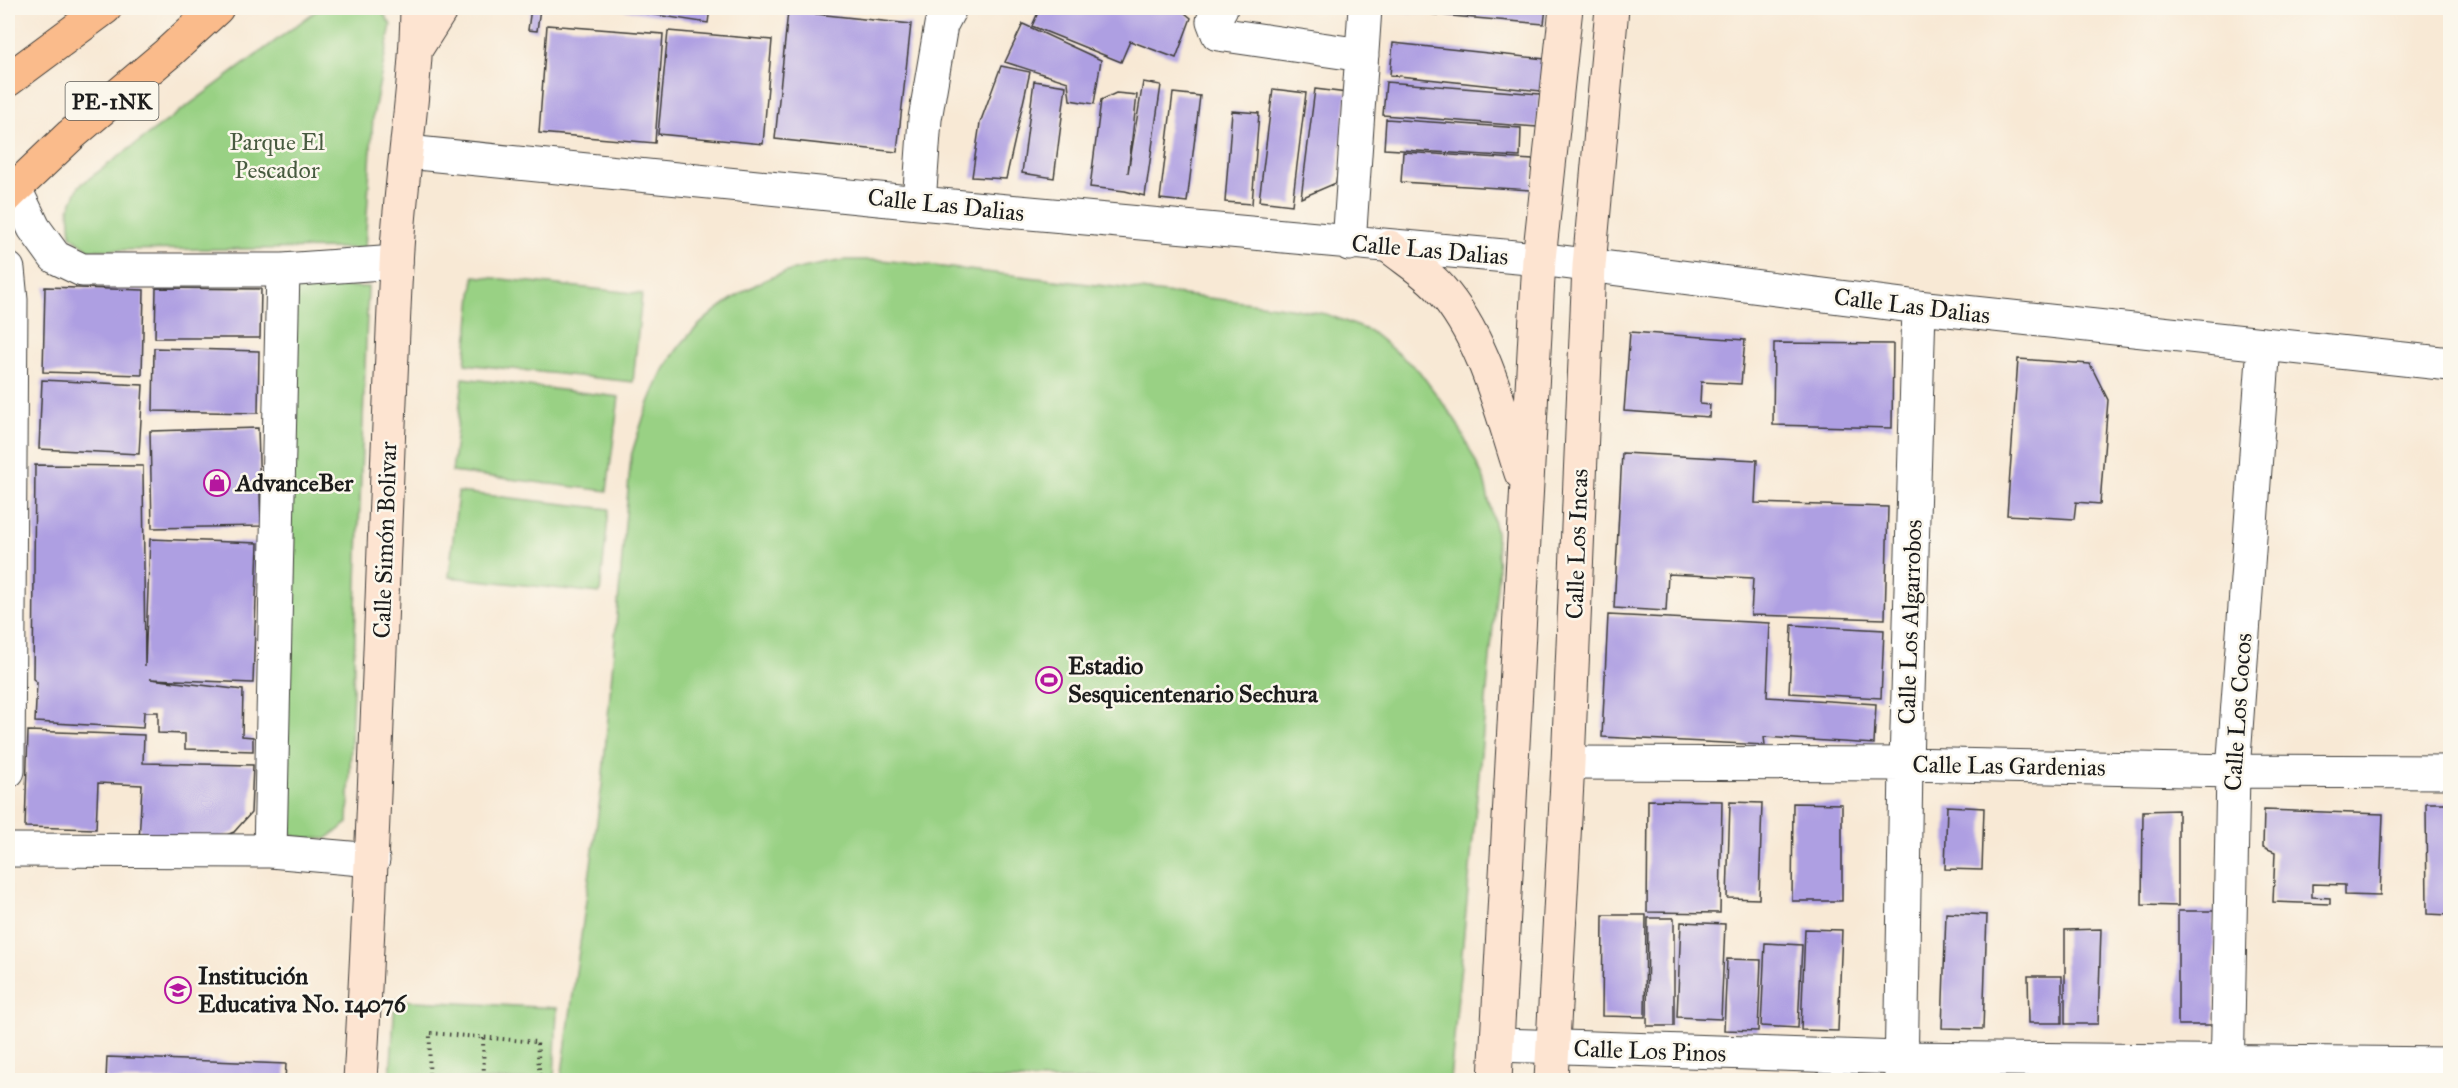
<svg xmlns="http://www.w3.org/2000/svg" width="2458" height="1088" viewBox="0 0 2458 1088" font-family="'IM FELL Great Primer',serif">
  <rect width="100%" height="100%" fill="#fbf7ec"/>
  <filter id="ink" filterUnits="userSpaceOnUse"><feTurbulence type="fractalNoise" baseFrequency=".0167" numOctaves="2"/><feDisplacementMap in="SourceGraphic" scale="12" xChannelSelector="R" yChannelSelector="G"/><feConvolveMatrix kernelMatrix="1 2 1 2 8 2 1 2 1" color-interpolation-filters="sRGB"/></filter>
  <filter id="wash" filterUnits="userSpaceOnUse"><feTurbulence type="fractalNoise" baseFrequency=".008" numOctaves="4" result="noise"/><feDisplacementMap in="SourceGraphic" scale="24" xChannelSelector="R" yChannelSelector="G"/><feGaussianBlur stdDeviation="1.35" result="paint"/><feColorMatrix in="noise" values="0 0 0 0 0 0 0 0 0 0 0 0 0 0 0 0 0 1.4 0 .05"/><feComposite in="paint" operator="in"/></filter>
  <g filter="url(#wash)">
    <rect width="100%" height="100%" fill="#f8e9d5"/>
    <path fill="#99d184" stroke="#5a7650" stroke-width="1.5" d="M 320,8 L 380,8 L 391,25 L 373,116 L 365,248 L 90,250 L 71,236 L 69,209 L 79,186 Z
      M 845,260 L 882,260 L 1277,306 L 1326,314 L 1370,331 L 1419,371 L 1456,421 L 1484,479 L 1496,532 L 1498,574 L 1450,1080 L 561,1080 L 602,785 L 631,456 C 640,427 649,398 664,370 C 684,333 720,304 757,284 C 783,270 816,265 845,260 Z
      M 474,276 L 642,294 L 633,382 L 465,364 Z
      M 291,286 L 368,287 L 348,823 L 326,839 L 296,837 L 283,826 Z
      M 463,378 L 619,397 L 607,491 L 452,472 Z
      M 458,492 L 609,509 L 600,593 L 449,577 Z
      M 395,1000 L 557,1008 L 554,1080 L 390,1080 Z"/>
    <g id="blocks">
      <path fill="#ae9fe2" d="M 531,8 L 540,8 L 537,31 L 528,30 Z
        M 611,8 L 710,8 L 708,23 Z
        M 1040,8 L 1187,8 L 1185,13 L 1191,18 L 1176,58 L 1130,41 L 1121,62 L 1032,26 Z
        M 1395,8 L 1546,8 L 1544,24 L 1394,11 Z
        M 788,11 L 911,24 L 897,152 L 775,139 Z
        M 1023,24 L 1101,60 L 1094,104 L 1070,100 L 1068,82 L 1005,62 Z
        M 547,25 L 663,34 L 655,143 L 539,133 Z
        M 668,31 L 772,40 L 763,144 L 658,134 Z
        M 1393,43 L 1545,59 L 1541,91 L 1390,75 Z
        M 1001,66 L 1030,72 L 1006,179 L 972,177 L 980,123 Z
        M 1034,81 L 1066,86 L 1054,178 L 1022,173 Z
        M 1143,82 L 1161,85 L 1145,196 L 1125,191 L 1090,187 L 1101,100 L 1116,93 L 1137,95 L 1128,173 Z
        M 1386,82 L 1540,94 L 1537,127 L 1383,115 Z
        M 1273,89 L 1306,93 L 1292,205 L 1259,201 Z
        M 1315,89 L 1347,93 L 1336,183 L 1301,198 Z
        M 1173,93 L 1200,96 L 1187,202 L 1160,199 Z
        M 1232,111 L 1259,113 L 1252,204 L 1225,202 Z
        M 1386,119 L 1521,128 L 1520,157 L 1384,149 Z
        M 1403,152 L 1533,160 L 1531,190 L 1401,182 Z
        M 45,287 L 144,290 L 142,375 L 43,372 Z
        M 156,288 L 261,289 L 260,338 L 155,338 Z
        M 1630,332 L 1745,340 L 1741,384 L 1701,382 L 1700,404 L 1710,405 L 1709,417 L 1624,411 Z
        M 1774,343 L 1893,344 L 1892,428 L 1773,425 Z
        M 154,348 L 259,351 L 258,413 L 153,411 Z
        M 2018,359 L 2090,364 L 2108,400 L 2100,504 L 2076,502 L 2074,519 L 2007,515 Z
        M 42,380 L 143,385 L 139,454 L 39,449 Z
        M 258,428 L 261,526 L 152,528 L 150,431 Z
        M 1622,453 L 1757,460 L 1755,503 L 1888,507 L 1885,619 L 1751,615 L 1753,578 L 1668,574 L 1666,611 L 1614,608 Z
        M 35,465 L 143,466 L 145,666 L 150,539 L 258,543 L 253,683 L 150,679 L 243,690 L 242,736 L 253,737 L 253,751 L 185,749 L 185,734 L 158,733 L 158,712 L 144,712 L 143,728 L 35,722 L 37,682 L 33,679 Z
        M 1608,615 L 1770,623 L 1767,697 L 1876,704 L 1874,744 L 1764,737 L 1765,745 L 1602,737 Z
        M 1792,625 L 1884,630 L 1881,698 L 1789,693 Z
        M 28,731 L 144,735 L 143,763 L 253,765 L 251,813 L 234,832 L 209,842 L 139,841 L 142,785 L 98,783 L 96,829 L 25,827 Z
        M 1648,800 L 1722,801 L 1720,913 L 1647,912 Z
        M 1730,802 L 1762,803 L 1759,899 L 1727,898 Z
        M 1793,803 L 1842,804 L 1842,901 L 1792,901 Z
        M 2426,803 L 2450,803 L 2450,915 L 2427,914 Z
        M 1947,806 L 1984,808 L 1982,870 L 1945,869 Z
        M 2178,810 L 2178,906 L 2142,905 L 2143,811 Z
        M 2264,810 L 2383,814 L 2380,896 L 2345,895 L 2345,885 L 2312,884 L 2312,897 L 2330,898 L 2330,904 L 2273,902 L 2275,852 L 2263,847 Z
        M 2178,911 L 2214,911 L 2214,1025 L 2178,1025 Z
        M 1946,913 L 1987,915 L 1983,1029 L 1942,1028 Z
        M 1603,915 L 1646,915 L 1645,1017 L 1602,1016 Z
        M 1648,918 L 1674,918 L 1674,1026 L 1647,1026 Z
        M 1681,922 L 1725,924 L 1721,1019 L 1677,1017 Z
        M 1805,929 L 1842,930 L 1838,1031 L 1801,1030 Z
        M 2101,929 L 2098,1024 L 2065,1024 L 2065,930 Z
        M 1765,943 L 1802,945 L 1798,1028 L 1761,1026 Z
        M 1727,959 L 1761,960 L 1758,1031 L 1724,1030 Z
        M 2028,976 L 2062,976 L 2062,1023 L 2029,1023 Z
        M 107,1057 L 286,1064 L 285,1080 L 106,1080 Z"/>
    </g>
  </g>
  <g filter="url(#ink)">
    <use href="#blocks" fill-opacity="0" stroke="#3d3b38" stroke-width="1.5"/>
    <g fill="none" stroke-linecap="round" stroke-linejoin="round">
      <defs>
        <path id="street" d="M 1221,8 L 1213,21 L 1218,34 L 1362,55
          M 407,152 L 919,203 L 1539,259 L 1919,307 L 2450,364
          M 15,189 L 34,228 L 55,257 L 82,270 L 283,270 L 396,262
          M 919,203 L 925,119 L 941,25 L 950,8
          M 1349,244 L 1365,8
          M 8,269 L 11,300 L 8,771
          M 1568,763 L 1906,764 L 2233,771 L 2450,772
          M 8,850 L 270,851 L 373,860
          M 270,851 L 283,270
          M 1498,1045 L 1901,1058 L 2450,1064
          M 1901,1079 L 1906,764 L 1919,307
          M 2227,1080 L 2233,771 L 2264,345"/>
        <path id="secondary" d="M 416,49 L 442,8
          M 1390,247 C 1406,260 1426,272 1440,288 C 1485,339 1500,409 1521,473
          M 360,1080 C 376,809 383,537 396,266 C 400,179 416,94 417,8
          M 1495,1080 L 1539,259 L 1566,8
          M 1551,1080 L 1568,763 L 1589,266 L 1612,8"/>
        <path id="primary" d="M 8,80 L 105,8
          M 8,195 L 71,135 L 168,53 L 217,8"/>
      </defs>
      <use href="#street" stroke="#3d3b38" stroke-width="35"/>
      <use href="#secondary" stroke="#3d3b38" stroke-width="35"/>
      <use href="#primary" stroke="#3d3b38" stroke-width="35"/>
      <path stroke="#3d3b38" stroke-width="4" stroke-dasharray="1.5 4.5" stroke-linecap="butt" d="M 483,1038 L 484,1080
        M 429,1080 L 430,1033 L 537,1042 L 540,1080"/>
      <use href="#street" stroke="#fff" stroke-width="33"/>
      <use href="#secondary" stroke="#fde4d1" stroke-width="33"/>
      <use href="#primary" stroke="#fabb8b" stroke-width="33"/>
    </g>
  </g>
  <defs>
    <symbol id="shop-ring" viewBox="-11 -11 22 22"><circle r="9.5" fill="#fbf7ec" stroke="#b5179e" stroke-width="1.5"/><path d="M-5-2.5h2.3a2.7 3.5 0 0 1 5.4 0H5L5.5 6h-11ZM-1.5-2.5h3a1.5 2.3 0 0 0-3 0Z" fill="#b5179e"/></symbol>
    <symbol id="stadium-ring" viewBox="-11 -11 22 22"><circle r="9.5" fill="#fbf7ec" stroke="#b5179e" stroke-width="1.5"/><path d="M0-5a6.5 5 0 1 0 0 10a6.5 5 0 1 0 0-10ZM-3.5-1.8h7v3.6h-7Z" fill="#b5179e"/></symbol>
    <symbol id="school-ring" viewBox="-11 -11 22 22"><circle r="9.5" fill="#fbf7ec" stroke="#b5179e" stroke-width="1.5"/><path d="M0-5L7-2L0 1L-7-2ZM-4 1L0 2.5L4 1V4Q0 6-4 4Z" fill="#b5179e"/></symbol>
  </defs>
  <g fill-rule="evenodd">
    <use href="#shop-ring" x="202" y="468" width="30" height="30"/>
    <use href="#stadium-ring" x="1034" y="665" width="30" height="30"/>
    <use href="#school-ring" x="163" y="975" width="30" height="30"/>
  </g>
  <g text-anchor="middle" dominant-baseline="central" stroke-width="5" stroke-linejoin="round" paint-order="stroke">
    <rect fill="#fbf7ec" stroke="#5f5e5a" stroke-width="1.5" x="65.5" y="82" width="93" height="38" rx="4.5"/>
    <g font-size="22" font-weight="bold" fill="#1c1c1c">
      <text x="112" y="101">PE-1NK</text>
    </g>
    <g font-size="24" fill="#485b40" stroke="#fbf7ec">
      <text x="277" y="142">Parque El<tspan x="277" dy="28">Pescador</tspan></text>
    </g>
    <g font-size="24" fill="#1c1c1c" stroke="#fbf7ec">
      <text transform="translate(946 205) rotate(6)">Calle Las Dalias</text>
      <text transform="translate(1430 250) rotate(5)">Calle Las Dalias</text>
      <text transform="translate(1912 306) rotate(7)">Calle Las Dalias</text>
      <text transform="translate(385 540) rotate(-88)">Calle Simón Bolivar</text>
      <text transform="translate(1577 544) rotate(-88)">Calle Los Incas</text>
      <text transform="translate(1910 622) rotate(-88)">Calle Los Algarrobos</text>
      <text transform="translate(2238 712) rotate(-86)">Calle Los Cocos</text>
      <text transform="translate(2009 766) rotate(1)">Calle Las Gardenias</text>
      <text transform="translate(1650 1051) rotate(2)">Calle Los Pinos</text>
    </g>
    <g font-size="24" font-weight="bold" fill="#1c1c1c" stroke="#fbf7ec" text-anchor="start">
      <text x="236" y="483">AdvanceBer</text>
      <text x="1068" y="666">Estadio<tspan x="1068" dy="28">Sesquicentenario Sechura</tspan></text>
      <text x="198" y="976">Institución<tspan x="198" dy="28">Educativa No. 14076</tspan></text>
    </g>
  </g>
  <rect width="2458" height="1088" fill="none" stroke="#fbf7ec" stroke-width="30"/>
</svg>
